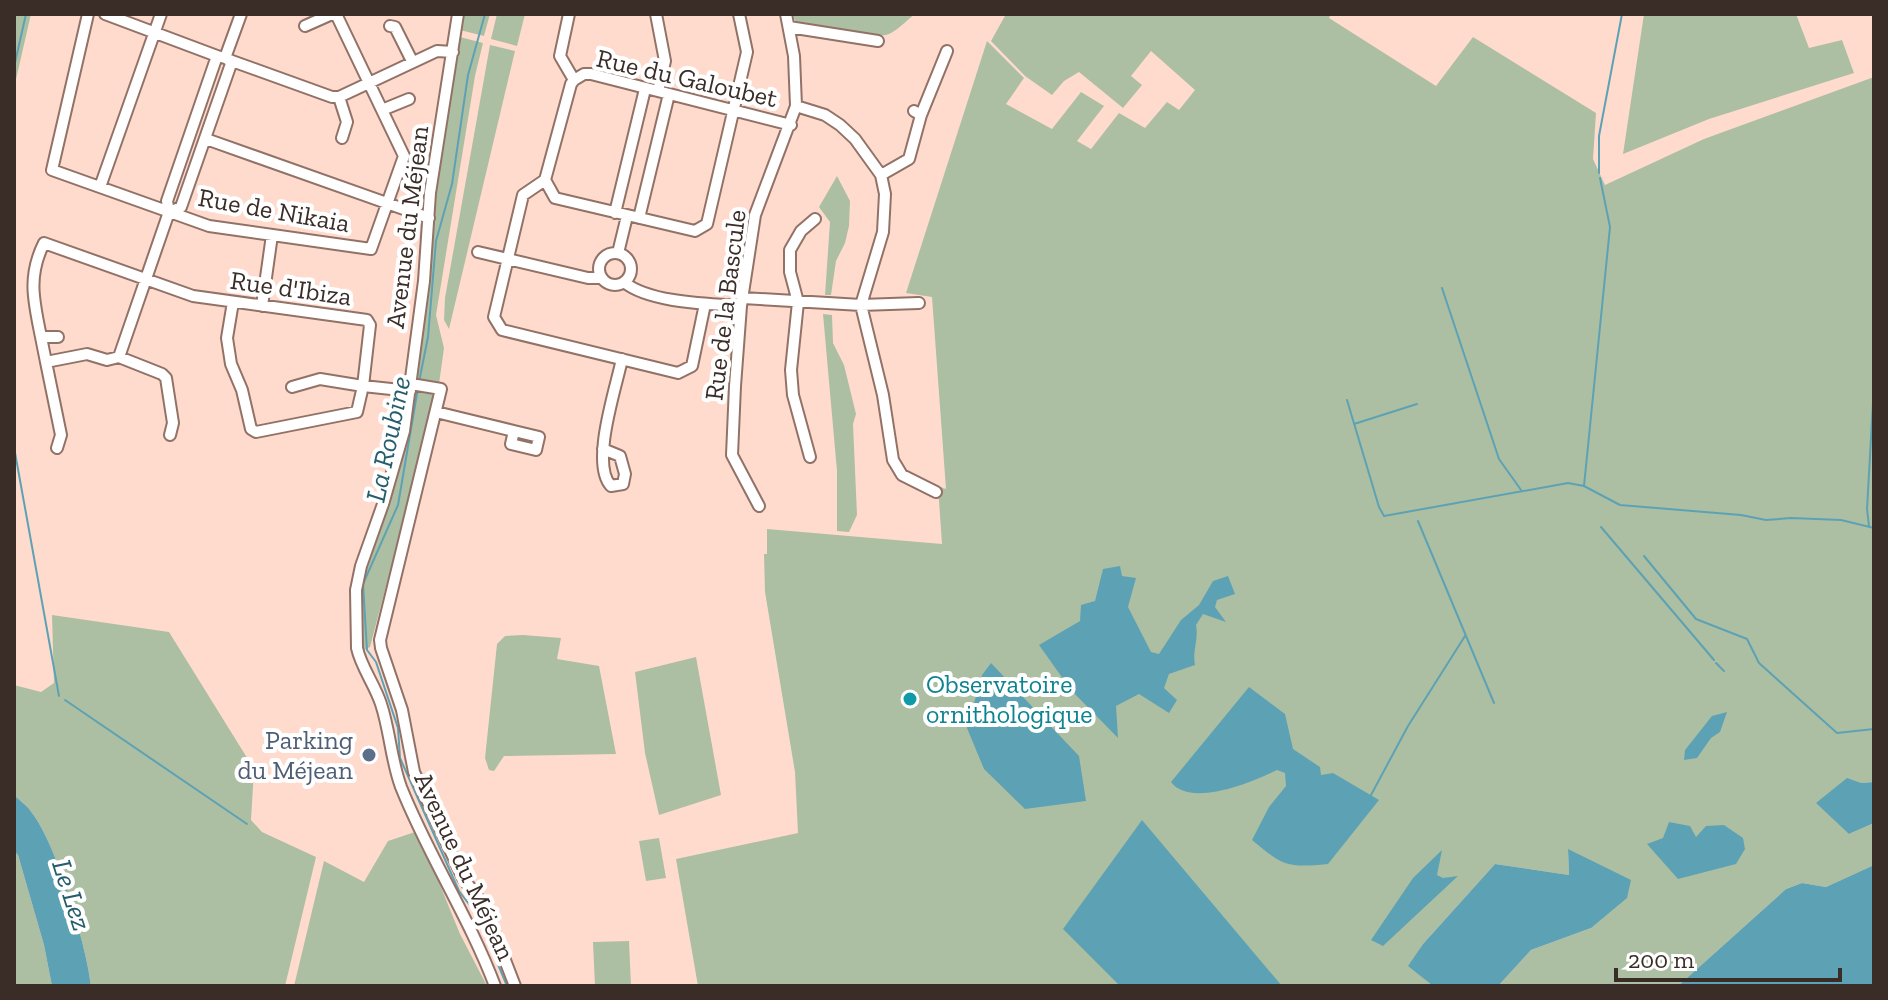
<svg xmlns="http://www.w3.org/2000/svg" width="1888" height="1000" viewBox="0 0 1888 1000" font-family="'Zilla Slab',serif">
  <rect width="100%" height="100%" fill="#ffdbce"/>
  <path fill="#adbfa2" d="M 14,14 L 31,14 L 14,88 Z
    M 463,14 L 490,14 L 484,36 L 460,30 Z
    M 497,14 L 525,14 L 517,46 L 491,39 Z
    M 793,14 L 915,14 C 907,20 898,30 889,34 C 874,40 810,27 795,21 Z
    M 1006,14 L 1331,14 L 1329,18 L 1436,86 L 1473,37 L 1596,113 L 1593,159 L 1605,185 L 1704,139 L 1874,77 L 1874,782 L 1861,783 L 1849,834 L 1874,823 L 1874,865 L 1826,887 L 1802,883 L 1786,889 L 1678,986 L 1498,986 L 1531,950 L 1591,928 L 1568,850 L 1569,875 L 1495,864 L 1423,944 L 1409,966 L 1433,986 L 698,986 L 676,859 L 798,833 L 795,772 L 765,592 L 764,554 L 767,554 L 767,529 L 942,544 L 938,486 L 946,489 L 932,297 L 906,293 L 987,41 L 1024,78 L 1006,104 L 1052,129 L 1081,92 L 1104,106 L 1077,141 L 1091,149 L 1119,113 L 1145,128 L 1167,102 L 1179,110 L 1195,90 L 1151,51 L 1131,76 L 1142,85 L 1123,108 L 1079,72 L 1064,81 L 1052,95 L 1025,76 L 991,41 Z
    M 1644,14 L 1796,14 L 1809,48 L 1842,40 L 1854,73 L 1709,119 L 1623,154 Z
    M 460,37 L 483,43 L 475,76 L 436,315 L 444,348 L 439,384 L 417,381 L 429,275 L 432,222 Z
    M 490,45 L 515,51 L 449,329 L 444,320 L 445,298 Z
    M 837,176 L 850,201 L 849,226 L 845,243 L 836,261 L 831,295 L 825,295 L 830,222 L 819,207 Z
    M 823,314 L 832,315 L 833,343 L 844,365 L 856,414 L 853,424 L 857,515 L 849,532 L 837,531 L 837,471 Z
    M 415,389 L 437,392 L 370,647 L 362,651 L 360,585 Z
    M 52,615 L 169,632 L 254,769 L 251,820 L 262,832 L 316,857 L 285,986 L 91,986 C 87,947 56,843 32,813 C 28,806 20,801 14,795 L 14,685 L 41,692 L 54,683 Z
    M 523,635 L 561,638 L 557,659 L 599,666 L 616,754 L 504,756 L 494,771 L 489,770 L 485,758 L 497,644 L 505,636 Z
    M 696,657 L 721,795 L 659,815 L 645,753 L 635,672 Z
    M 418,831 L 460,934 L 487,986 L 294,986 L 324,861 L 364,882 L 388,841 Z
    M 659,838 L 666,878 L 646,881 L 639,841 Z
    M 14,851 L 18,855 L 44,945 L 52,986 L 14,986 Z
    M 629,941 L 631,986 L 595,986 L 593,942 Z"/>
  <path fill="#5da2b4" d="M 1120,566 L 1122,576 L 1136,578 L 1128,607 L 1151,652 L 1159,654 L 1181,620 L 1199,605 L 1213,581 L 1228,576 L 1235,594 L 1217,600 L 1215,607 L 1226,622 L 1203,614 L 1196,625 C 1199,640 1192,650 1195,665 L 1169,674 L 1164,688 L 1177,700 L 1169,713 L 1139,694 L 1116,706 L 1118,738 L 1071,690 L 1039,645 L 1080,621 L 1081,605 L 1095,601 L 1103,569 Z
    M 991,663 L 1079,756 L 1086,801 L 1025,809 L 984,769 L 967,728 L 982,675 Z
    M 1249,687 L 1285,714 L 1293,749 L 1320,767 L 1321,775 L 1333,773 L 1379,800 L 1328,864 C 1287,868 1283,866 1252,840 L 1269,807 L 1286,786 L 1285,773 L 1277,770 C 1253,782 1190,808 1171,782 Z
    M 1727,712 L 1720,732 L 1711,738 L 1697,758 L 1684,760 L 1685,750 L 1712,716 Z
    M 1847,778 L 1861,783 L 1874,782 L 1874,823 L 1849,834 L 1816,803 Z
    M 14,795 C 20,801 28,806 32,813 C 56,843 87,947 91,986 L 52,986 L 44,945 L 18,855 L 14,851 Z
    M 1142,820 L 1282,986 L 1120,986 L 1063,929 Z
    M 1669,822 L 1690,826 L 1696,837 L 1706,826 L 1724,825 L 1743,838 L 1745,849 L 1736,864 L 1678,879 L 1647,844 L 1663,838 Z
    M 1568,849 L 1631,880 L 1627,898 L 1591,928 L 1531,950 L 1498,986 L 1433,986 L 1408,966 L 1423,944 L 1495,864 L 1569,875 Z
    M 1442,850 L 1437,875 L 1443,878 L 1458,876 L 1383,946 L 1371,940 L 1413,878 Z
    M 1874,865 L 1874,986 L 1678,986 L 1786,889 L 1802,883 L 1826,887 Z"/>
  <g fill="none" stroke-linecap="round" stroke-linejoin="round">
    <path stroke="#5da2b4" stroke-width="2" d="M 14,67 L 26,14
      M 1599,173 L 1599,136 L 1622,14
      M 1442,288 L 1499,459 L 1521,490
      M 419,382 L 428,337 L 436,241 L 452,184 L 468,75 L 485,14
      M 418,388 L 398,505 L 363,584 L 367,650 L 376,662 L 398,728 L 400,758 L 459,891 L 478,916 L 507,986
      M 1347,400 L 1379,507 L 1384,516 L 1568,483 L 1584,486 L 1620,505 L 1741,515 L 1766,520 L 1791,518 L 1841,520 L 1874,528
      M 1354,424 L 1417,404
      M 14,447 L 59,696
      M 1584,486 L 1610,227 L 1600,178
      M 1418,521 L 1494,703
      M 1869,526 L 1867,509 L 1874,385
      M 1601,527 L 1714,660
      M 1644,556 L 1696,619 L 1747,639 L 1759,663 L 1837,733 L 1874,729
      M 1716,663 L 1724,671
      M 65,700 L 247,824
      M 1371,795 L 1408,726 L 1465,636"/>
    <defs>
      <path id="minor" d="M 88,14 L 52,170 L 209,226 L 371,249 L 404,156 L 336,14
        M 105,14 L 217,56
        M 458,14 L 430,193 L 424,281 L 404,431 L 383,504 L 361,566 L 356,590 L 357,648 C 361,667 375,685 381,704 C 390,731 391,760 401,787 C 428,855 469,917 495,986
        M 569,14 L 560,56 L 574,80 L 571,84 L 545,180 L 555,198 L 695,231 L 707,224 L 747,52 L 739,14
        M 656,14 L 665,61 L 658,91
        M 305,26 L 332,14
        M 390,26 L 395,27 L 412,61
        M 789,27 L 878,41
        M 225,58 L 241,14
        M 232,61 L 332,97 L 339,97 L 437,51 L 453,52
        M 574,80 L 584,74 L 591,74 L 791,125
        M 339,97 L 347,122 L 342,138
        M 796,106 L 825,115 L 840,125 L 855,139 L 881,175 L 885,194 L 883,232 L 861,305 L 883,395 L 893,460 L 902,475 L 936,492
        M 382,110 L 409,99
        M 921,115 L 947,51
        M 206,139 L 429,218
        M 881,175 L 909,159 L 921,115 L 914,111
        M 545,180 L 523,195 L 494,317 L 502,330 L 678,373 L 692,366 L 705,304
        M 100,187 L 161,14
        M 169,212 L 181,207 L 232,61 L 227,59
        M 615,213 L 645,89
        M 639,218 L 669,94
        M 478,252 L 588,278 L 602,278
        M 618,253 L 627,216
        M599 269a16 16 0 1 1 32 0a16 16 0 1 1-32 0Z
        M 624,282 C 649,303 710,304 741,306
        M 743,298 L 861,305 L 919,303
        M 233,302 L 227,338 L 231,364 L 242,390 L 251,429 L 256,432 L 357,412 L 363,386 L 320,379 L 292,387
        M 262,306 L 272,235
        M 41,337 L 46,362 L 87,354 L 107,360 L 119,357
        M 58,337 L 41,337 C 34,302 27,277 44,243 L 193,296 L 367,320 L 370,325 L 363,386 L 410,391
        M 119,357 L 169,212 L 167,201 L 217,56 L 225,58
        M 119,357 L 162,374 L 166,378 L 173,423 L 170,435
        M 46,362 L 61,435 L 57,448
        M 411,384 L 441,389 L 380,640 L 381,648 L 402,710 L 414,772 L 463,878 L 484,906 L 515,986
        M 436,412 L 514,431 L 511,444 L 536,450 L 539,437 L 514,431
        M 603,449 L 620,456 L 625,474 L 623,484 L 611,486 C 590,464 616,388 622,359
        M 810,457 L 793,395 L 791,370 L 798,302 L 790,272 L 790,250 L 801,231 L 815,219
        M 759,506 L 732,455 L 735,386 L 741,306 L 755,215 L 796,106 L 794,56 L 786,14"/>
    </defs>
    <use href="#minor" stroke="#927267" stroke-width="14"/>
    <use href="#minor" stroke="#fff" stroke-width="10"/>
  </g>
  <circle fill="#0f9aa8" stroke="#fff" stroke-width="3" cx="910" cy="699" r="8"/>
  <circle fill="#5c6f8a" stroke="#fff" stroke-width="3" cx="369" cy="755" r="8"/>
  <g text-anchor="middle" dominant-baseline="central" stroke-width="8" stroke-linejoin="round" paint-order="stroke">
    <g font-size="26" fill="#3a2d28" stroke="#fff">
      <text transform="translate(687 78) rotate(13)">Rue du Galoubet</text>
      <text transform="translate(274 210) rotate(10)">Rue de Nikaia</text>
      <text transform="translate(407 227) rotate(-83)">Avenue du Méjean</text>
      <text transform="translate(291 288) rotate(8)">Rue d'Ibiza</text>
      <text transform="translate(725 305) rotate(-83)">Rue de la Bascule</text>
      <text transform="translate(465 866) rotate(65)">Avenue du Méjean</text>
    </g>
    <g font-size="26" fill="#0d838f" stroke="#fff" text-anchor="start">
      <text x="926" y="684">Observatoire<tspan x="926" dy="30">ornithologique</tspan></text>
    </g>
    <g font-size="26" fill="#4e5e75" stroke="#fff" text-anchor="end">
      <text x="353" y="740">Parking<tspan x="353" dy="30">du Méjean</tspan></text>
    </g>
    <g font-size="28" font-style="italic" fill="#245d6b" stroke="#fff">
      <text transform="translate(388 439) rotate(-78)">La Roubine</text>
      <text transform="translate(72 895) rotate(72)">Le Lez</text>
    </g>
  </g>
  <rect width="1888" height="1000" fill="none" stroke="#3a2d28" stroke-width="32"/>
  <path d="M1616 968v12h224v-12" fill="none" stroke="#3a2d28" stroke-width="4"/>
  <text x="1628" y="968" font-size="24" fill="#3a2d28" stroke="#ffffff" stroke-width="6" paint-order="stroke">200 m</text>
</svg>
